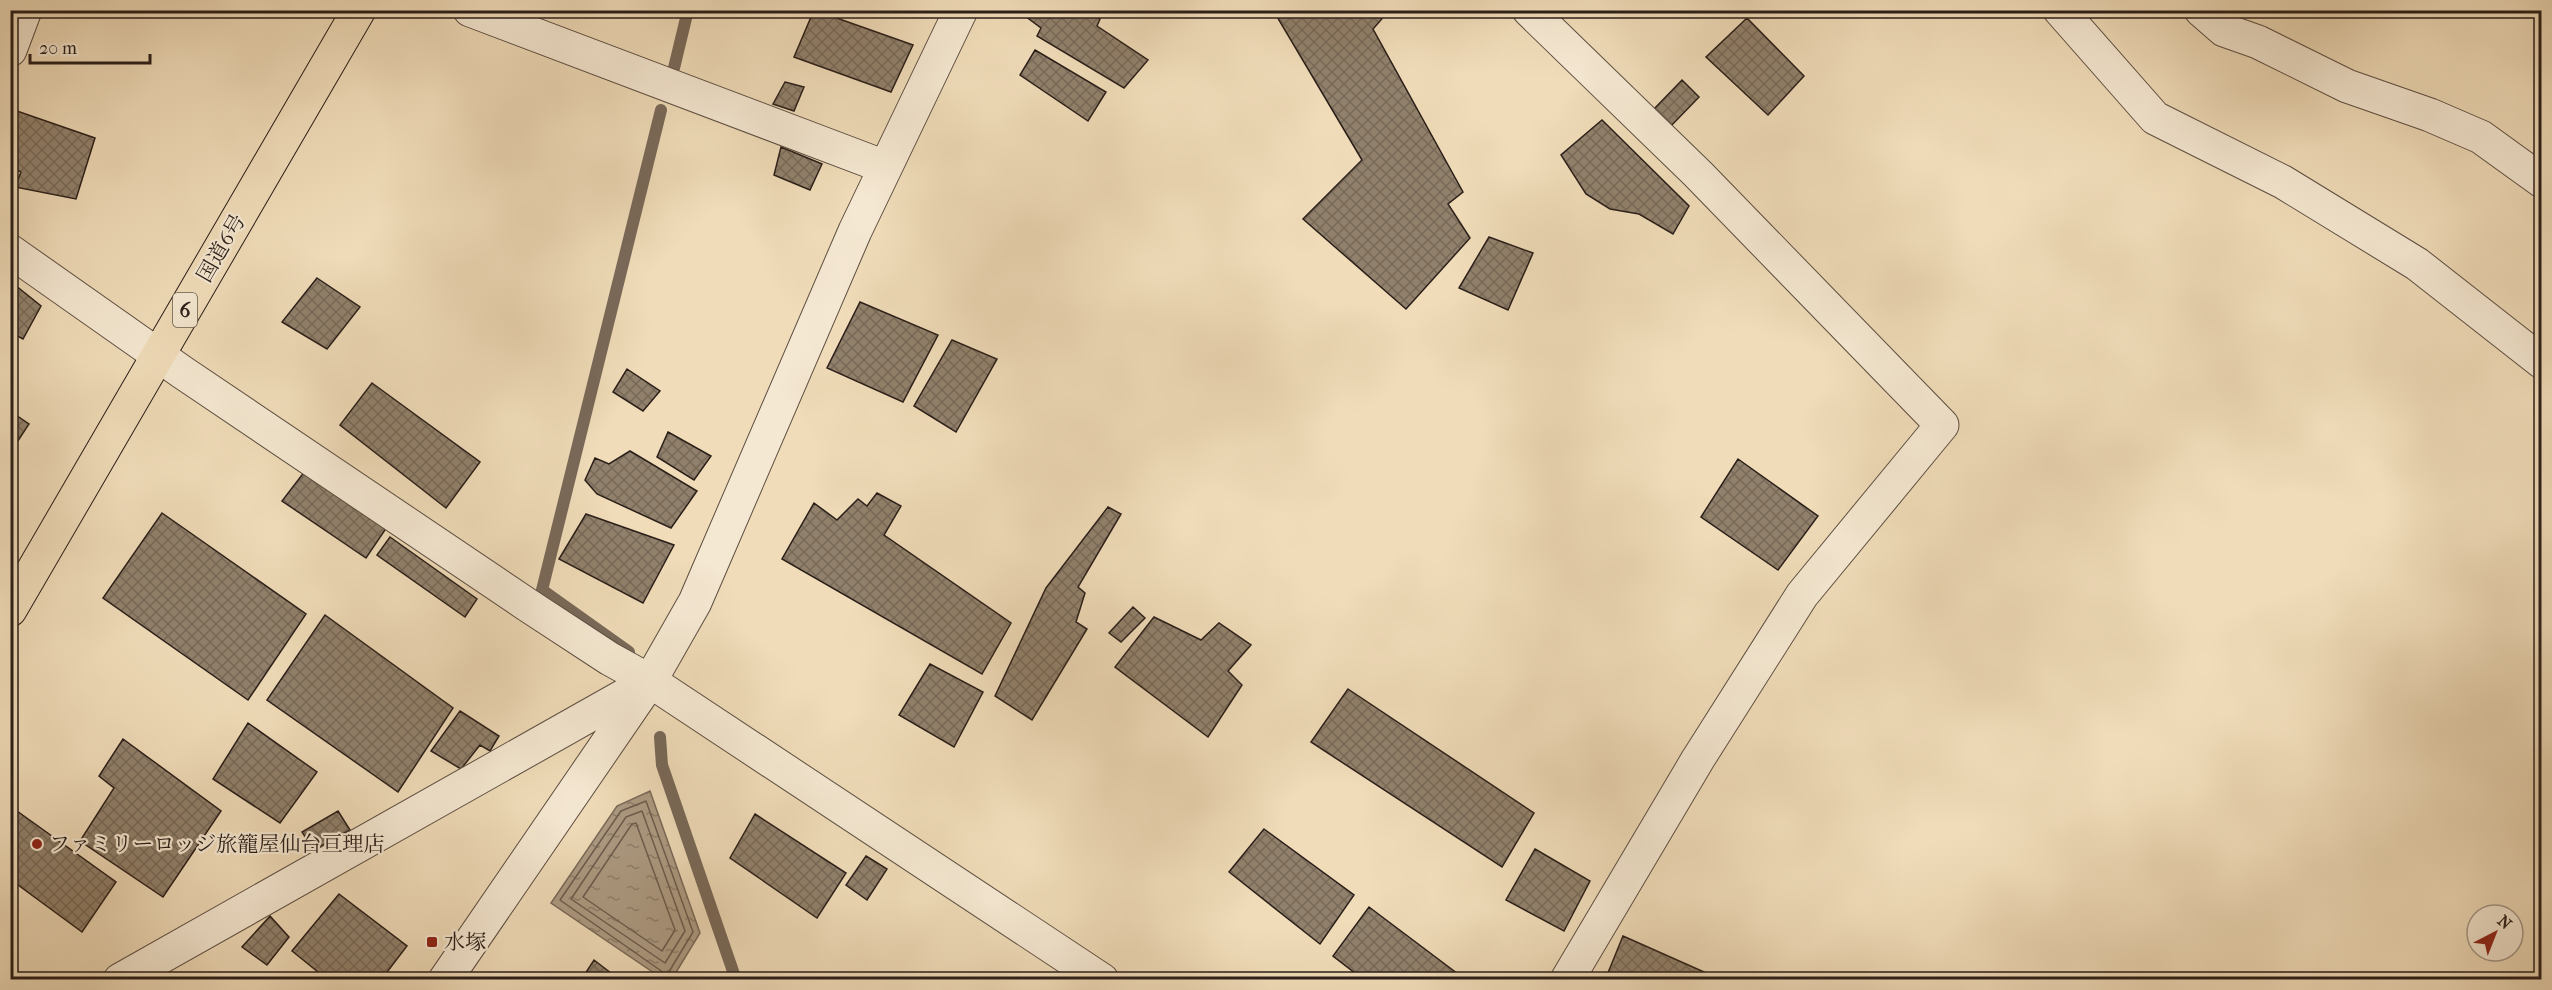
<svg xmlns="http://www.w3.org/2000/svg" width="2552" height="990" viewBox="0 0 2552 990" font-family="'IM FELL French Canon','Noto Serif JP',serif">
  <defs>
    <pattern id="water-ripples" width="26" height="14" patternUnits="userSpaceOnUse" patternTransform="scale(1.5)"><rect width="26" height="14" fill="#ad9b83"/><path d="M2 4q2-2 4 0t4 0M15 11q2-2 4 0t4 0" fill="none" stroke="#8d7e6a"/></pattern>
    <pattern id="building-cross-hatch" width="8" height="8" patternUnits="userSpaceOnUse" patternTransform="scale(1.5)"><rect width="8" height="8" fill="#91816c"/><path d="M0 0l8 8M0 8l8-8" fill="none" stroke="#776958"/></pattern>
  </defs>
  <rect width="100%" height="100%" fill="#f0dcb9"/>
  <filter id="stains"><feTurbulence type="fractalNoise" baseFrequency=".00333" numOctaves="4"/><feColorMatrix values="0 0 0 0 .2 0 0 0 0 .09 0 0 0 0 .02 0 0 0 .5 -.17"/></filter>
  <radialGradient id="worn" r=".72"><stop offset=".6" stop-color="#630" stop-opacity="0"/><stop offset="1" stop-color="#630" stop-opacity=".3"/></radialGradient>
  <path fill="url(#water-ripples)" stroke="#796959" stroke-width="1.5" d="M 650,791 L 700,933 L 672,979 L 663,979 L 551,903 L 617,806 Z"/>
  <g fill="none" stroke-linecap="round" stroke-linejoin="round">
    <path stroke="#6c5c4e" stroke-width="1.5" d="M 646,801 L 693,932 L 667,975 L 560,900 L 621,811 Z
      M 642,811 L 685,931 L 665,963 L 571,899 L 626,817 Z
      M 636,823 L 675,930 L 662,951 L 583,897 L 632,824 Z"/>
    <path stroke="#796959" stroke-width="12" d="M 674,68 L 688,10
      M 629,652 L 542,590 L 661,110
      M 660,737 L 662,765 L 736,980"/>
  </g>
  <path fill="url(#building-cross-hatch)" stroke="#2a1e19" stroke-width="1.5" d="M 814,10 L 913,45 L 891,92 L 794,57 Z
    M 1017,10 L 1088,10 L 1100,19 L 1097,26 L 1148,60 L 1124,88 L 1037,36 L 1041,28 Z
    M 1273,10 L 1385,10 L 1387,13 L 1373,29 L 1463,192 L 1448,204 L 1470,238 L 1406,309 L 1303,219 L 1362,160 Z
    M 1747,18 L 1804,76 L 1768,115 L 1706,57 Z
    M 1035,50 L 1106,92 L 1088,121 L 1020,75 Z
    M 1682,80 L 1699,97 L 1670,127 L 1654,109 Z
    M 785,82 L 804,87 L 794,111 L 773,104 Z
    M 14,110 L 95,138 L 76,199 L 15,187 L 21,172 L 10,166 L 10,117 Z
    M 1602,120 L 1689,206 L 1673,234 L 1639,214 L 1610,209 L 1586,194 L 1561,155 Z
    M 781,147 L 822,164 L 810,190 L 774,175 Z
    M 1489,237 L 1533,253 L 1508,310 L 1459,288 Z
    M 317,278 L 360,307 L 327,349 L 282,322 Z
    M 10,281 L 41,306 L 23,339 L 10,332 Z
    M 860,302 L 938,335 L 903,402 L 827,368 Z
    M 952,340 L 997,359 L 956,432 L 914,406 Z
    M 627,369 L 660,391 L 643,411 L 613,392 Z
    M 372,383 L 480,462 L 446,508 L 340,425 Z
    M 10,411 L 29,424 L 10,453 Z
    M 668,432 L 711,456 L 694,480 L 657,457 Z
    M 630,451 L 697,491 L 671,528 L 597,494 L 585,480 L 595,458 L 609,464 Z
    M 1738,459 L 1818,516 L 1778,570 L 1701,517 Z
    M 305,471 L 387,527 L 366,558 L 282,501 Z
    M 877,493 L 901,506 L 884,535 L 1011,623 L 982,674 L 782,559 L 814,503 L 837,520 L 858,499 L 867,506 Z
    M 1108,507 L 1121,514 L 1078,587 L 1085,593 L 1076,622 L 1087,629 L 1032,720 L 995,696 L 1046,588 Z
    M 162,513 L 306,614 L 248,700 L 103,598 Z
    M 586,514 L 674,545 L 643,603 L 559,559 Z
    M 390,537 L 477,599 L 465,617 L 377,555 Z
    M 1133,607 L 1145,618 L 1121,642 L 1109,633 Z
    M 325,615 L 453,708 L 398,792 L 267,700 Z
    M 1154,617 L 1201,640 L 1219,623 L 1251,645 L 1228,671 L 1242,685 L 1208,737 L 1115,667 Z
    M 930,664 L 983,692 L 954,747 L 899,715 Z
    M 1348,689 L 1534,813 L 1502,867 L 1311,742 Z
    M 460,711 L 499,736 L 490,751 L 480,745 L 461,769 L 431,751 Z
    M 248,723 L 317,772 L 280,823 L 213,779 Z
    M 123,739 L 221,811 L 163,897 L 80,841 L 114,788 L 99,776 Z
    M 10,806 L 116,882 L 82,932 L 18,885 L 10,895 Z
    M 338,811 L 350,830 L 314,850 L 302,832 Z
    M 755,814 L 846,873 L 817,918 L 730,858 Z
    M 1264,829 L 1354,895 L 1320,944 L 1229,872 Z
    M 1535,849 L 1590,881 L 1564,931 L 1506,900 Z
    M 866,856 L 887,869 L 867,900 L 846,885 Z
    M 339,894 L 407,946 L 381,980 L 328,980 L 292,951 Z
    M 1369,907 L 1466,980 L 1364,980 L 1333,956 Z
    M 270,916 L 289,937 L 267,965 L 242,947 Z
    M 1623,936 L 1722,980 L 1605,980 Z
    M 594,960 L 620,980 L 581,980 Z"/>
  <g fill="none" stroke-linecap="round" stroke-linejoin="round">
    <defs>
      <path id="minor" d="M 470,10 L 885,167
        M 1529,10 L 1698,174 L 1942,425 L 1802,595 L 1698,759 L 1567,980
        M 2060,10 L 2155,118 L 2283,182 L 2417,264 L 2542,362
        M 2201,10 L 2224,30 L 2258,42 L 2347,86 L 2430,115 L 2481,137 L 2542,181
        M 10,50 L 25,10
        M 10,251 L 182,372 L 529,606 L 610,659 L 650,681 L 1102,980
        M 120,980 L 643,685
        M 445,980 L 650,681 L 695,602 L 855,231 L 961,10"/>
      <path id="highway" d="M 10,610 L 359,10"/>
    </defs>
    <use href="#minor" stroke="#5c4e41" stroke-width="35"/>
    <use href="#highway" stroke="#2a1e19" stroke-width="35"/>
    <use href="#minor" stroke="#f5e8d2" stroke-width="33"/>
    <use href="#highway" stroke="#f0dcb9" stroke-width="33"/>
  </g>
  <g fill="#8f2418" stroke="#f5e8d2" stroke-width="2">
    <circle cx="37" cy="844" r="6"/>
    <rect x="426" y="936" width="12" height="12" rx="3"/>
  </g>
  <g text-anchor="middle" dominant-baseline="central" stroke-width="4.5" stroke-linejoin="round" paint-order="stroke">
    <rect fill="#f5e8d2" stroke="#675b50" stroke-width="1.5" x="173" y="293" width="24" height="34" rx="4.5"/>
    <g font-size="20" font-weight="bold" fill="#2a1e19">
      <text x="185" y="310">6</text>
    </g>
    <g font-size="21" fill="#2a1e19" stroke="#f5e8d2">
      <text transform="translate(221 248) rotate(-60)">国道6号</text>
    </g>
    <g font-size="21" fill="#2a1e19" stroke="#f5e8d2" text-anchor="start">
      <text x="49" y="844">ファミリーロッジ旅籠屋仙台亘理店</text>
      <text x="444" y="942">水塚</text>
    </g>
  </g>
  <rect width="2552" height="990" fill="none" stroke="#f0dcb9" stroke-width="36"/>
  <rect x="12" y="12" width="2528" height="966" fill="none" stroke="#2a1e19" stroke-width="3"/>
  <rect x="18" y="18" width="2516" height="954" fill="none" stroke="#2a1e19" stroke-width="1.5"/>
  <g transform="translate(2495 933) rotate(42)"><circle r="28" fill="#f5e8d2" stroke="#a49788" stroke-width="1.5"/>
  <path d="M0-4.5L10 22L0 15L-10 22Z" fill="#8f2418"/>
  <text y="-9" font-size="16" font-weight="bold" text-anchor="middle" fill="#2a1e19">N</text>
  </g>
  <path d="M30 54v9h120v-9" fill="none" stroke="#2a1e19" stroke-width="3"/>
  <text x="39" y="54" font-size="18" fill="#2a1e19" stroke="#f5e8d2" stroke-width="4.5" paint-order="stroke">20 m</text>
  <rect width="100%" height="100%" filter="url(#stains)"/>
  <rect width="100%" height="100%" fill="url(#worn)"/>
</svg>
